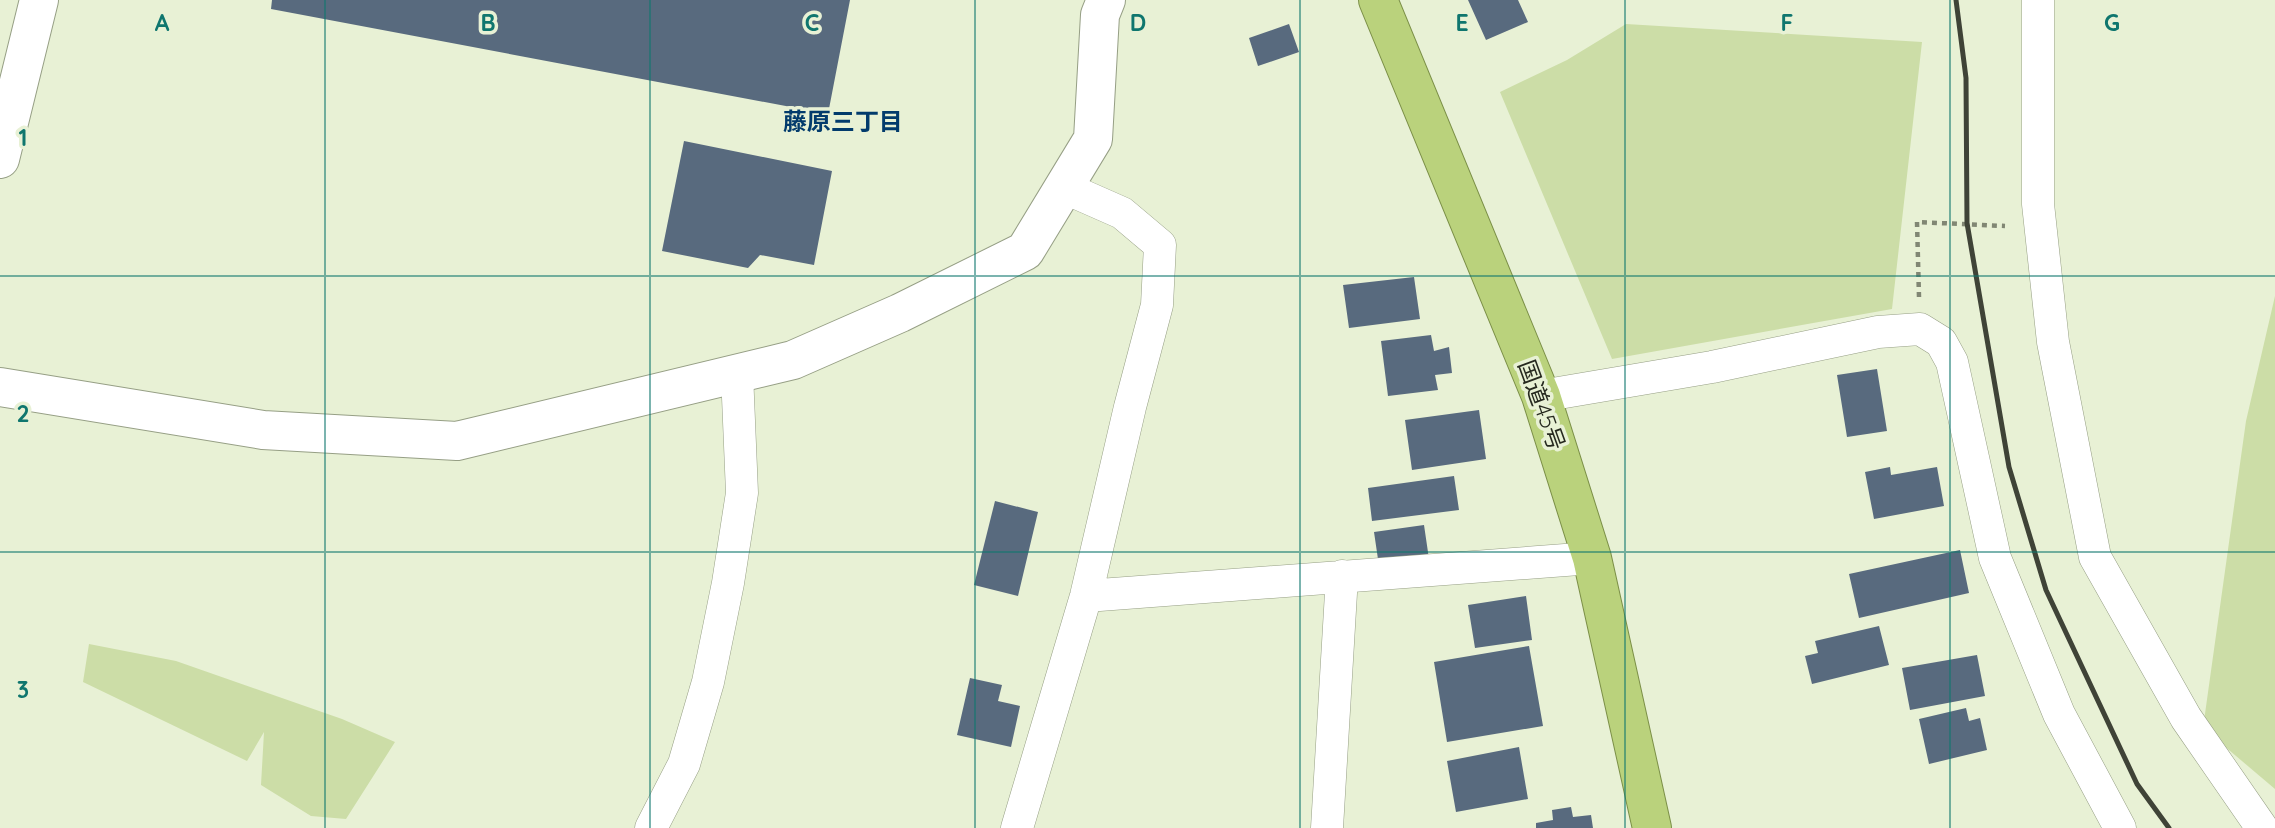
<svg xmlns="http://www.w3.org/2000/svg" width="2275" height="828" viewBox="0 0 2275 828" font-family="Quicksand,'Noto Sans JP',sans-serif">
  <rect width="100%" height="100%" fill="#e8f1d5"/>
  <path fill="#ccdda7" d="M 1626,24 L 1922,42 L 1892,309 L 1612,359 L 1500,92 L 1567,60 Z
    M 2275,296 L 2275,789 L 2203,728 L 2246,421 Z
    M 89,644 L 176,661 L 342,719 L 395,742 L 346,819 L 311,816 L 261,785 L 264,732 L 247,761 L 83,682 Z"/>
  <path fill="#586a7e" d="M 272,0 L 850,0 L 828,114 L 271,9 Z
    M 1468,0 L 1518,0 L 1528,22 L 1486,40 Z
    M 1289,24 L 1299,52 L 1258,66 L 1249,38 Z
    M 684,141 L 832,171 L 814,265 L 760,255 L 748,268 L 662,251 Z
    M 1414,277 L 1420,319 L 1349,328 L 1343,285 Z
    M 1431,335 L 1434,351 L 1449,347 L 1452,373 L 1435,375 L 1438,390 L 1388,396 L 1381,341 Z
    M 1877,369 L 1887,431 L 1847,437 L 1837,375 Z
    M 1479,410 L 1486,459 L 1412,470 L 1405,420 Z
    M 1890,467 L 1891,475 L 1937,467 L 1944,506 L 1874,519 L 1865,472 Z
    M 1454,476 L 1459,510 L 1372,521 L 1368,488 Z
    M 995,501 L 1038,512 L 1018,596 L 974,585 Z
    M 1424,525 L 1429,559 L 1379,566 L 1374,532 Z
    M 1960,550 L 1969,593 L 1859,618 L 1849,574 Z
    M 1526,596 L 1532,640 L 1475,648 L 1468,605 Z
    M 1879,626 L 1889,665 L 1812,684 L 1805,656 L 1818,653 L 1815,641 Z
    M 1529,646 L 1543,726 L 1447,742 L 1434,662 Z
    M 1977,655 L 1985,696 L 1910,710 L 1902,668 Z
    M 970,678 L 1002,685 L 998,701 L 1020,706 L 1011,747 L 957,735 Z
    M 1966,708 L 1969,721 L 1980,718 L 1987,750 L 1929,764 L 1919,719 Z
    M 1519,747 L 1528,799 L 1456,812 L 1447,761 Z
    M 1571,807 L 1573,817 L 1591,815 L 1593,828 L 1536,828 L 1536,823 L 1553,820 L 1552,810 Z"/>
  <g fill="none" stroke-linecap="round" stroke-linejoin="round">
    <defs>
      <path id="minor" d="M 2038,0 L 2038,204 L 2053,342 L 2095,557 L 2186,718 L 2262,828
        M 1541,396 L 1712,367 L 1878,332 L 1920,329 L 1941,342 L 1952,362 L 1995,558 L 2059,714 L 2120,828
        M 1086,596 L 1592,558
        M 651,828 L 684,764 L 708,682 L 728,583 L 742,493 L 737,373
        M 1017,828 L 1086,596 L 1130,407 L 1157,305 L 1160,245 L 1122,213 L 1063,187
        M 1327,828 L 1342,576"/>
      <path id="tertiary" d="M 0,159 L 39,0
        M 0,387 L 263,430 L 457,441 L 793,360 L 900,313 L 1025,251 L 1093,139 L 1100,15 L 1106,0"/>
      <path id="trunk" d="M 1378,0 L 1541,396 L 1592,558 L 1652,828"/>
    </defs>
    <use href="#minor" stroke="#969f85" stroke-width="33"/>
    <use href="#tertiary" stroke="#969f85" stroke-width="40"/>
    <use href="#trunk" stroke="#7b8f47" stroke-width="40"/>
    <path stroke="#818774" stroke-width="4.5" stroke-dasharray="5 5" stroke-linecap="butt" d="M 1919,297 L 1917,222 L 2005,226"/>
    <use href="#minor" stroke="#fff" stroke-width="32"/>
    <use href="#tertiary" stroke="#fff" stroke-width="38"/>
    <use href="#trunk" stroke="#bad27c" stroke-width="38"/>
    <path stroke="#3f4337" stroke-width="5" d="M 1956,0 L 1966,78 L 1967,223 L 2009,467 L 2046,590 L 2137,784 L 2169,828"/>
  </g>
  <path fill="none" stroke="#0f766e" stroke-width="2" stroke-opacity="0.55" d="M 325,0 L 325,828M 650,0 L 650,828M 975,0 L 975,828M 1300,0 L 1300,828M 1625,0 L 1625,828M 1950,0 L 1950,828M 0,276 L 2275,276M 0,552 L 2275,552"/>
  <g text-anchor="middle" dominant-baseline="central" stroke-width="7" stroke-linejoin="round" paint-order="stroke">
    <g font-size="23" fill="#26291f" stroke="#e8f1d5">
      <text transform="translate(1542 405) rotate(70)">国道45号</text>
    </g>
    <g font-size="24" font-weight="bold" fill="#023b6c" stroke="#e8f1d5">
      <text x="843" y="121">藤原三丁目</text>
    </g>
  </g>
  <g font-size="23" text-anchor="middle" font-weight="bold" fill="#0f766e" stroke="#e8f1d5" stroke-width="7" stroke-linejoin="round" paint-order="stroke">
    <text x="162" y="31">A</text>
    <text x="488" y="31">B</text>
    <text x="812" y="31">C</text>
    <text x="1138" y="31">D</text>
    <text x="1462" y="31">E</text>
    <text x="1787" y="31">F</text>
    <text x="2112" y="31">G</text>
    <text x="23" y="146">1</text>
    <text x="23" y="422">2</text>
    <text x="23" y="698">3</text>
  </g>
</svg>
